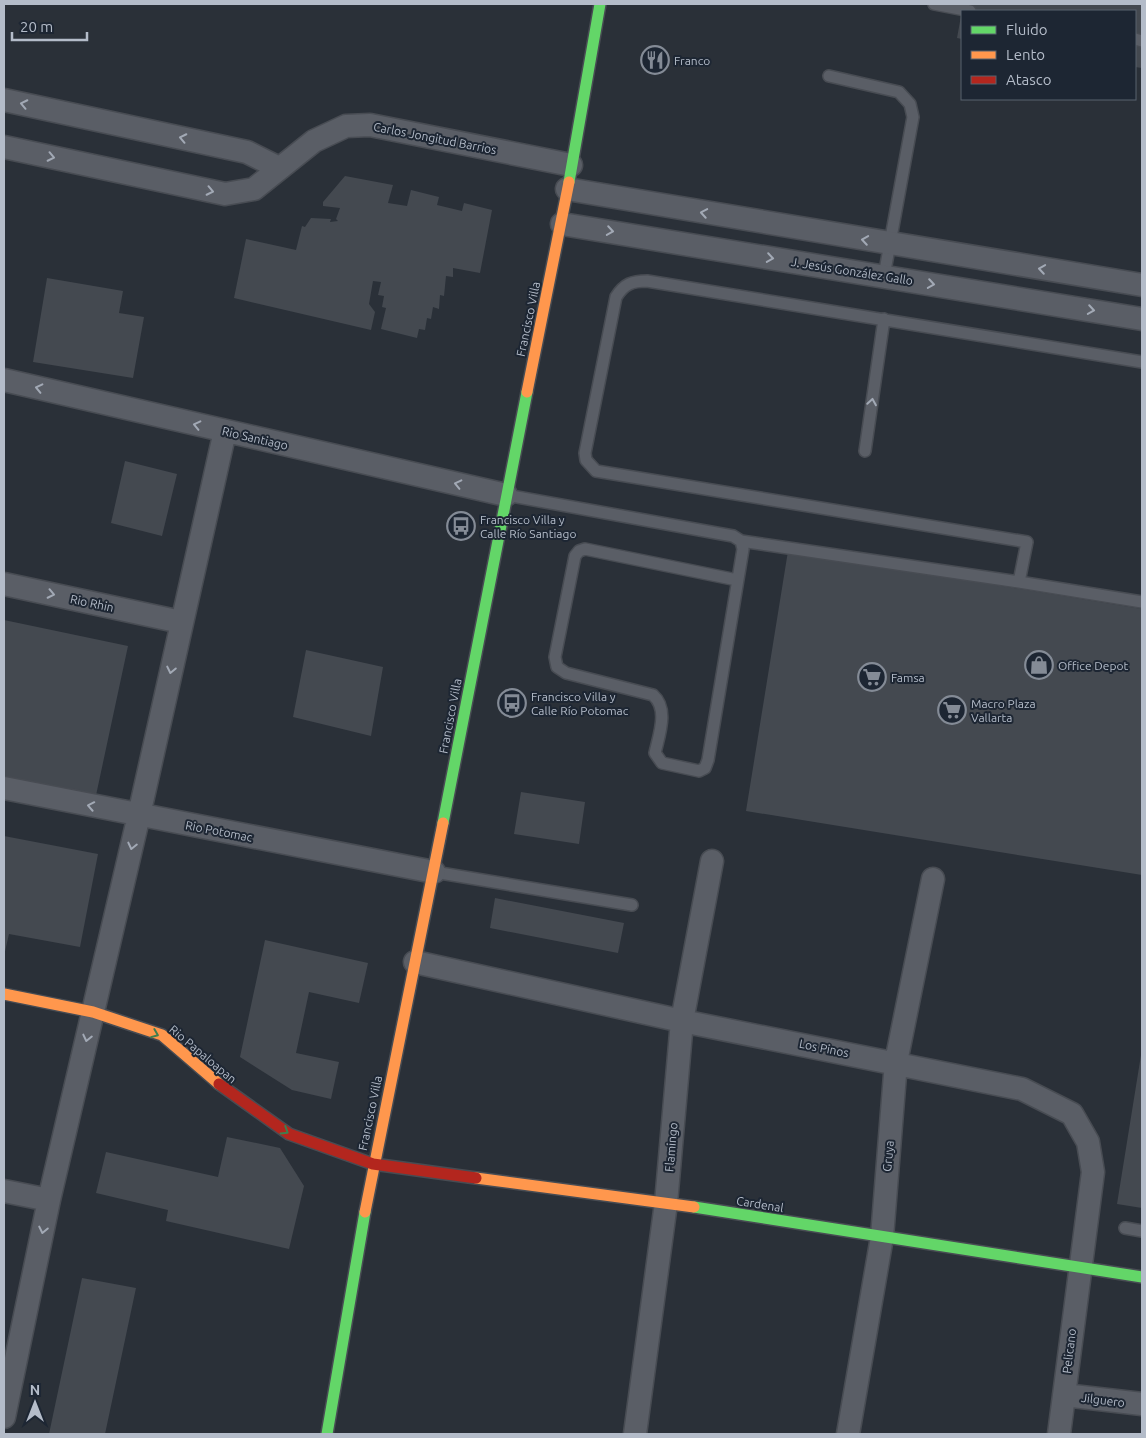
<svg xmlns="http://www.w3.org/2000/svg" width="1146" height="1438" viewBox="0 0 1146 1438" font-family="Ubuntu,sans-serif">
  <rect width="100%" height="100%" fill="#2a3038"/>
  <path fill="#444950" d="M 964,4 L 1142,4 L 1142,68 L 1135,67 L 1135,11 L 962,11 Z
    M 961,16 L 962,16 L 962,39 L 957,38 Z
    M 345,176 L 393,185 L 388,203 L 407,206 L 411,190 L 439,197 L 437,205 L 462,211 L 464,203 L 492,210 L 480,273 L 453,268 L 453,277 L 446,276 L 444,296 L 440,295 L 439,309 L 433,307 L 431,319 L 427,318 L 425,330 L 419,329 L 417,338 L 381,329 L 386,308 L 382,307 L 384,296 L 378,295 L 381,282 L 373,281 L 369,304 L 375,312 L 371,330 L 234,298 L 246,239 L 296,250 L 302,226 L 305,227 L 311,218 L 331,219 L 330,222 L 338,221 L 336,219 L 340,208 L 323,206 L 323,202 Z
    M 47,278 L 123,291 L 119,313 L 144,317 L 133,378 L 33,362 Z
    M 125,461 L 177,474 L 162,536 L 111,523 Z
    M 788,551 L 1142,609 L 1142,875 L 746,811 Z
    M 4,620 L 128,646 L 95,800 L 4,781 Z
    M 306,650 L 383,667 L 371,736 L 293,717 Z
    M 521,792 L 585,802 L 579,844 L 514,834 Z
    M 4,836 L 98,854 L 80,947 L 9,934 L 4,956 Z
    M 495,898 L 624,923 L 618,953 L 490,928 Z
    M 265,940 L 368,963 L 359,1003 L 309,992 L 296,1053 L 339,1062 L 331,1099 L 292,1090 L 240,1057 Z
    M 1141,1055 L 1142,1055 L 1142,1208 L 1117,1204 Z
    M 227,1137 L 280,1148 L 304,1186 L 289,1249 L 166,1221 L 168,1210 L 96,1193 L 106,1152 L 218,1177 Z
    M 82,1278 L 136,1288 L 105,1434 L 49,1434 Z"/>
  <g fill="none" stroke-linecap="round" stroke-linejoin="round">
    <defs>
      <path id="lane" d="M 934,4 L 970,11
        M 1135,39 L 1142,41
        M 829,76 L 899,92 L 910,104 L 913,117 L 884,276
        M 1142,362 L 647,281 C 632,281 624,284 616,297 L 585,453 L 586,460 L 596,471 L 1027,542 L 1019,582 L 1142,602
        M 865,451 L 884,319
        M 506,495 L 733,536 L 741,541 L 743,549 L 708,760 L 705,768 L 699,771 L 662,763 L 655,753 C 659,735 669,709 653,695 L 566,673 L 557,667 L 555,657 L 575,556 L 579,551 L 585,549 L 737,580
        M 741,541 L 1019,582
        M 434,872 L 632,905
        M 1125,1228 L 1142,1231"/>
      <path id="street" d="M 4,100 L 247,152 L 279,168
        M 4,147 L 225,194 L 254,189 L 314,141 L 346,126 L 370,125 L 571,165
        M 567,189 L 1142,285
        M 562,224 L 1142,319
        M 4,380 L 506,495
        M 4,584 L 181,622
        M 4,788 L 434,872
        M 415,962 L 682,1021 L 1022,1089 L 1072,1114 L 1088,1142 L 1093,1172 L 1059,1434
        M 4,1191 L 49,1200
        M 1064,1395 L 1142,1404
        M 4,1417 L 49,1200 L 139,815 L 225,431
        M 635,1434 L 666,1203 L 682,1021 L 712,861
        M 848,1434 L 882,1237 L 896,1062 L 933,879"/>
      <path id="fast" d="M 569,182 L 600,4
        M 443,823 L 527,392
        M 694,1207 L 1142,1277
        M 327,1434 L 365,1212"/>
      <path id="slow" d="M 527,392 L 569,182
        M 4,994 L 93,1012 L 162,1035 L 219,1084
        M 476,1178 L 694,1207
        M 365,1212 L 443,823"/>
      <path id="jam" d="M 219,1084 L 289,1134 L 373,1164 L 476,1178"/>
    </defs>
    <use href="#lane" stroke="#484c53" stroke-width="14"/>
    <use href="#street" stroke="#484c53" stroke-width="25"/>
    <use href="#fast" stroke="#484c53" stroke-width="14"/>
    <use href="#slow" stroke="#484c53" stroke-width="14"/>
    <use href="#jam" stroke="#484c53" stroke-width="14"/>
    <use href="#lane" stroke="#5a5e66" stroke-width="11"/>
    <use href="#street" stroke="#5a5e66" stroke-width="22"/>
    <use href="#fast" stroke="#63d668" stroke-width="11"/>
    <use href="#slow" stroke="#ff974d" stroke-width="11"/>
    <use href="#jam" stroke="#b3261e" stroke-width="11"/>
  </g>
  <defs><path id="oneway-chevron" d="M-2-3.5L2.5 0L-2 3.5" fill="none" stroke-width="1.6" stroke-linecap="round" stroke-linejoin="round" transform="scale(1.25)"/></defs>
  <g stroke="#a2a9b5">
    <use href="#oneway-chevron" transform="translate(24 104) rotate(-168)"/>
    <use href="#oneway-chevron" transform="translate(183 138) rotate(-168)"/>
    <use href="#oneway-chevron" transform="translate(51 157) rotate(12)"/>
    <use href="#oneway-chevron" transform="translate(210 191) rotate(12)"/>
    <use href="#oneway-chevron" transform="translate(704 213) rotate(-170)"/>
    <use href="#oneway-chevron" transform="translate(610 231) rotate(9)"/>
    <use href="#oneway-chevron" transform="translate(865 240) rotate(-171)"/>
    <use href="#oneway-chevron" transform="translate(770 258) rotate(9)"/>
    <use href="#oneway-chevron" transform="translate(1042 269) rotate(-171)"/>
    <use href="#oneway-chevron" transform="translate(931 284) rotate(9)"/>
    <use href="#oneway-chevron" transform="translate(1091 310) rotate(9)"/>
    <use href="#oneway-chevron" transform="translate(39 388) rotate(-167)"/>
    <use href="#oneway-chevron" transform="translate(872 402) rotate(-81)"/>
    <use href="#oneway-chevron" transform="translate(197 425) rotate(-167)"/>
    <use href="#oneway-chevron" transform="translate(458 484) rotate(-167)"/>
    <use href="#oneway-chevron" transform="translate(51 594) rotate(12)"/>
    <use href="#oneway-chevron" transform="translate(171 670) rotate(102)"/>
    <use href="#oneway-chevron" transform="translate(91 806) rotate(-169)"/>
    <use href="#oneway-chevron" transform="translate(132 846) rotate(103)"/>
    <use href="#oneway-chevron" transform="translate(87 1038) rotate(103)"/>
    <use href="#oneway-chevron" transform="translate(43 1230) rotate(102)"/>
  </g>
  <g stroke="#407e4e">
    <use href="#oneway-chevron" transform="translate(155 1034) rotate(22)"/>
    <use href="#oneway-chevron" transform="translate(285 1131) rotate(32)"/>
  </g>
  <defs>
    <symbol id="restaurant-ring" viewBox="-11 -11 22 22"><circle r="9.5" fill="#1d2633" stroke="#848b96" stroke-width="1.5"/><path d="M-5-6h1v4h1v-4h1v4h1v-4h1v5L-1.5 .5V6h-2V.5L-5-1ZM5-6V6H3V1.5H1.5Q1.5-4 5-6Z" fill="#848b96"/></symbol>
    <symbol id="bus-ring" viewBox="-11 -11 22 22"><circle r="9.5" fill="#1d2633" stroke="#848b96" stroke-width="1.5"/><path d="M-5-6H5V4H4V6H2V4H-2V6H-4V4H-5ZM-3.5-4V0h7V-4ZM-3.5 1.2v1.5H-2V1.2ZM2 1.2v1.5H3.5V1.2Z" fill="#848b96"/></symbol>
    <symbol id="shop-ring" viewBox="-11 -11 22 22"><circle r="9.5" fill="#1d2633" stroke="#848b96" stroke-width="1.5"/><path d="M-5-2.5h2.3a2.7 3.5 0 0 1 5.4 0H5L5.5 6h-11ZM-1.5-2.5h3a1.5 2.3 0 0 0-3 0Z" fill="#848b96"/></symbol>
    <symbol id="supermarket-ring" viewBox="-11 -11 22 22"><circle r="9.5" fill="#1d2633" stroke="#848b96" stroke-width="1.5"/><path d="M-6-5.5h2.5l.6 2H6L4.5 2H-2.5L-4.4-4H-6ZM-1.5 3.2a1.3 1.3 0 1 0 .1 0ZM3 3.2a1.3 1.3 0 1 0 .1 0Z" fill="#848b96"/></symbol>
  </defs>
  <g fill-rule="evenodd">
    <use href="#restaurant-ring" x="639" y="44" width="32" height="32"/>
    <use href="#bus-ring" x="445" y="510" width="32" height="32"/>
    <use href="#shop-ring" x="1023" y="649" width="32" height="32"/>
    <use href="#supermarket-ring" x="856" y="661" width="32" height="32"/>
    <use href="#bus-ring" x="496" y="687" width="32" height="32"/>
    <use href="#supermarket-ring" x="936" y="694" width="32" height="32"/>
  </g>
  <g text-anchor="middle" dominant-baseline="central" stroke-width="4" stroke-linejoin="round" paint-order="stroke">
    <g font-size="12" fill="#b4bcc9" stroke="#1d2633" text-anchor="start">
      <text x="674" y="60">Franco</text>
      <text x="480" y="519">Francisco Villa y<tspan x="480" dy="14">Calle Río Santiago</tspan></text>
      <text x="1058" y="665">Office Depot</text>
      <text x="891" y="677">Famsa</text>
      <text x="531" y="696">Francisco Villa y<tspan x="531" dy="14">Calle Río Potomac</tspan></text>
      <text x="971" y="703">Macro Plaza<tspan x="971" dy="14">Vallarta</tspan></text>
    </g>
    <g font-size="12" fill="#b4bcc9" stroke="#1d2633">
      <text transform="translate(435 138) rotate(11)">Carlos Jongitud Barrios</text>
      <text transform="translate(852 271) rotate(9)">J. Jesús González Gallo</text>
      <text transform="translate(528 319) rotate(-78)">Francisco Villa</text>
      <text transform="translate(255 438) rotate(13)">Rio Santiago</text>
      <text transform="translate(92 603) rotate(12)">Rio Rhin</text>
      <text transform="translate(450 716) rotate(-79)">Francisco Villa</text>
      <text transform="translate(219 831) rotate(11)">Rio Potomac</text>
      <text transform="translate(824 1048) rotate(11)">Los Pinos</text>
      <text transform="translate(203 1054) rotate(40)">Rio Papaloapan</text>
      <text transform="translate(370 1113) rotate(-78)">Francisco Villa</text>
      <text transform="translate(671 1147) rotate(-85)">Flamingo</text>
      <text transform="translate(888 1156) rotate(-85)">Gruya</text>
      <text transform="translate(760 1204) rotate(9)">Cardenal</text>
      <text transform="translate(1069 1351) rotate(-83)">Pelicano</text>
      <text transform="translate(1103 1400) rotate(7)">Jilguero</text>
    </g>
  </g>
  <rect width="1146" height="1438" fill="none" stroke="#b4bcc9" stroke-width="10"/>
  <rect x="961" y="10" width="175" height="90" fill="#1d2633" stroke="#59626f"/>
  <rect x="971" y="26" width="25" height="8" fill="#63d668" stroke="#59626f"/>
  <text x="1006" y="35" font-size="15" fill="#b4bcc9">Fluido</text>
  <rect x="971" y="51" width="25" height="8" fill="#ff974d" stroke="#59626f"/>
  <text x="1006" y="60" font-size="15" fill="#b4bcc9">Lento</text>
  <rect x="971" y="76" width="25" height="8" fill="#b3261e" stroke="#59626f"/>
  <text x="1006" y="85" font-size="15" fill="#b4bcc9">Atasco</text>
  <g transform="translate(35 1403)" stroke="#1d2633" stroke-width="4" paint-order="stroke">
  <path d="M0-4L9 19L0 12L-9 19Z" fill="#b4bcc9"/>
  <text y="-8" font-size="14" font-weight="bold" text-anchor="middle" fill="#b4bcc9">N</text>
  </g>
  <path d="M12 32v8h75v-8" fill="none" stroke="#b4bcc9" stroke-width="2.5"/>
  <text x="20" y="32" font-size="15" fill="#b4bcc9" stroke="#1d2633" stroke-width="4" paint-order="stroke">20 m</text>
</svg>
